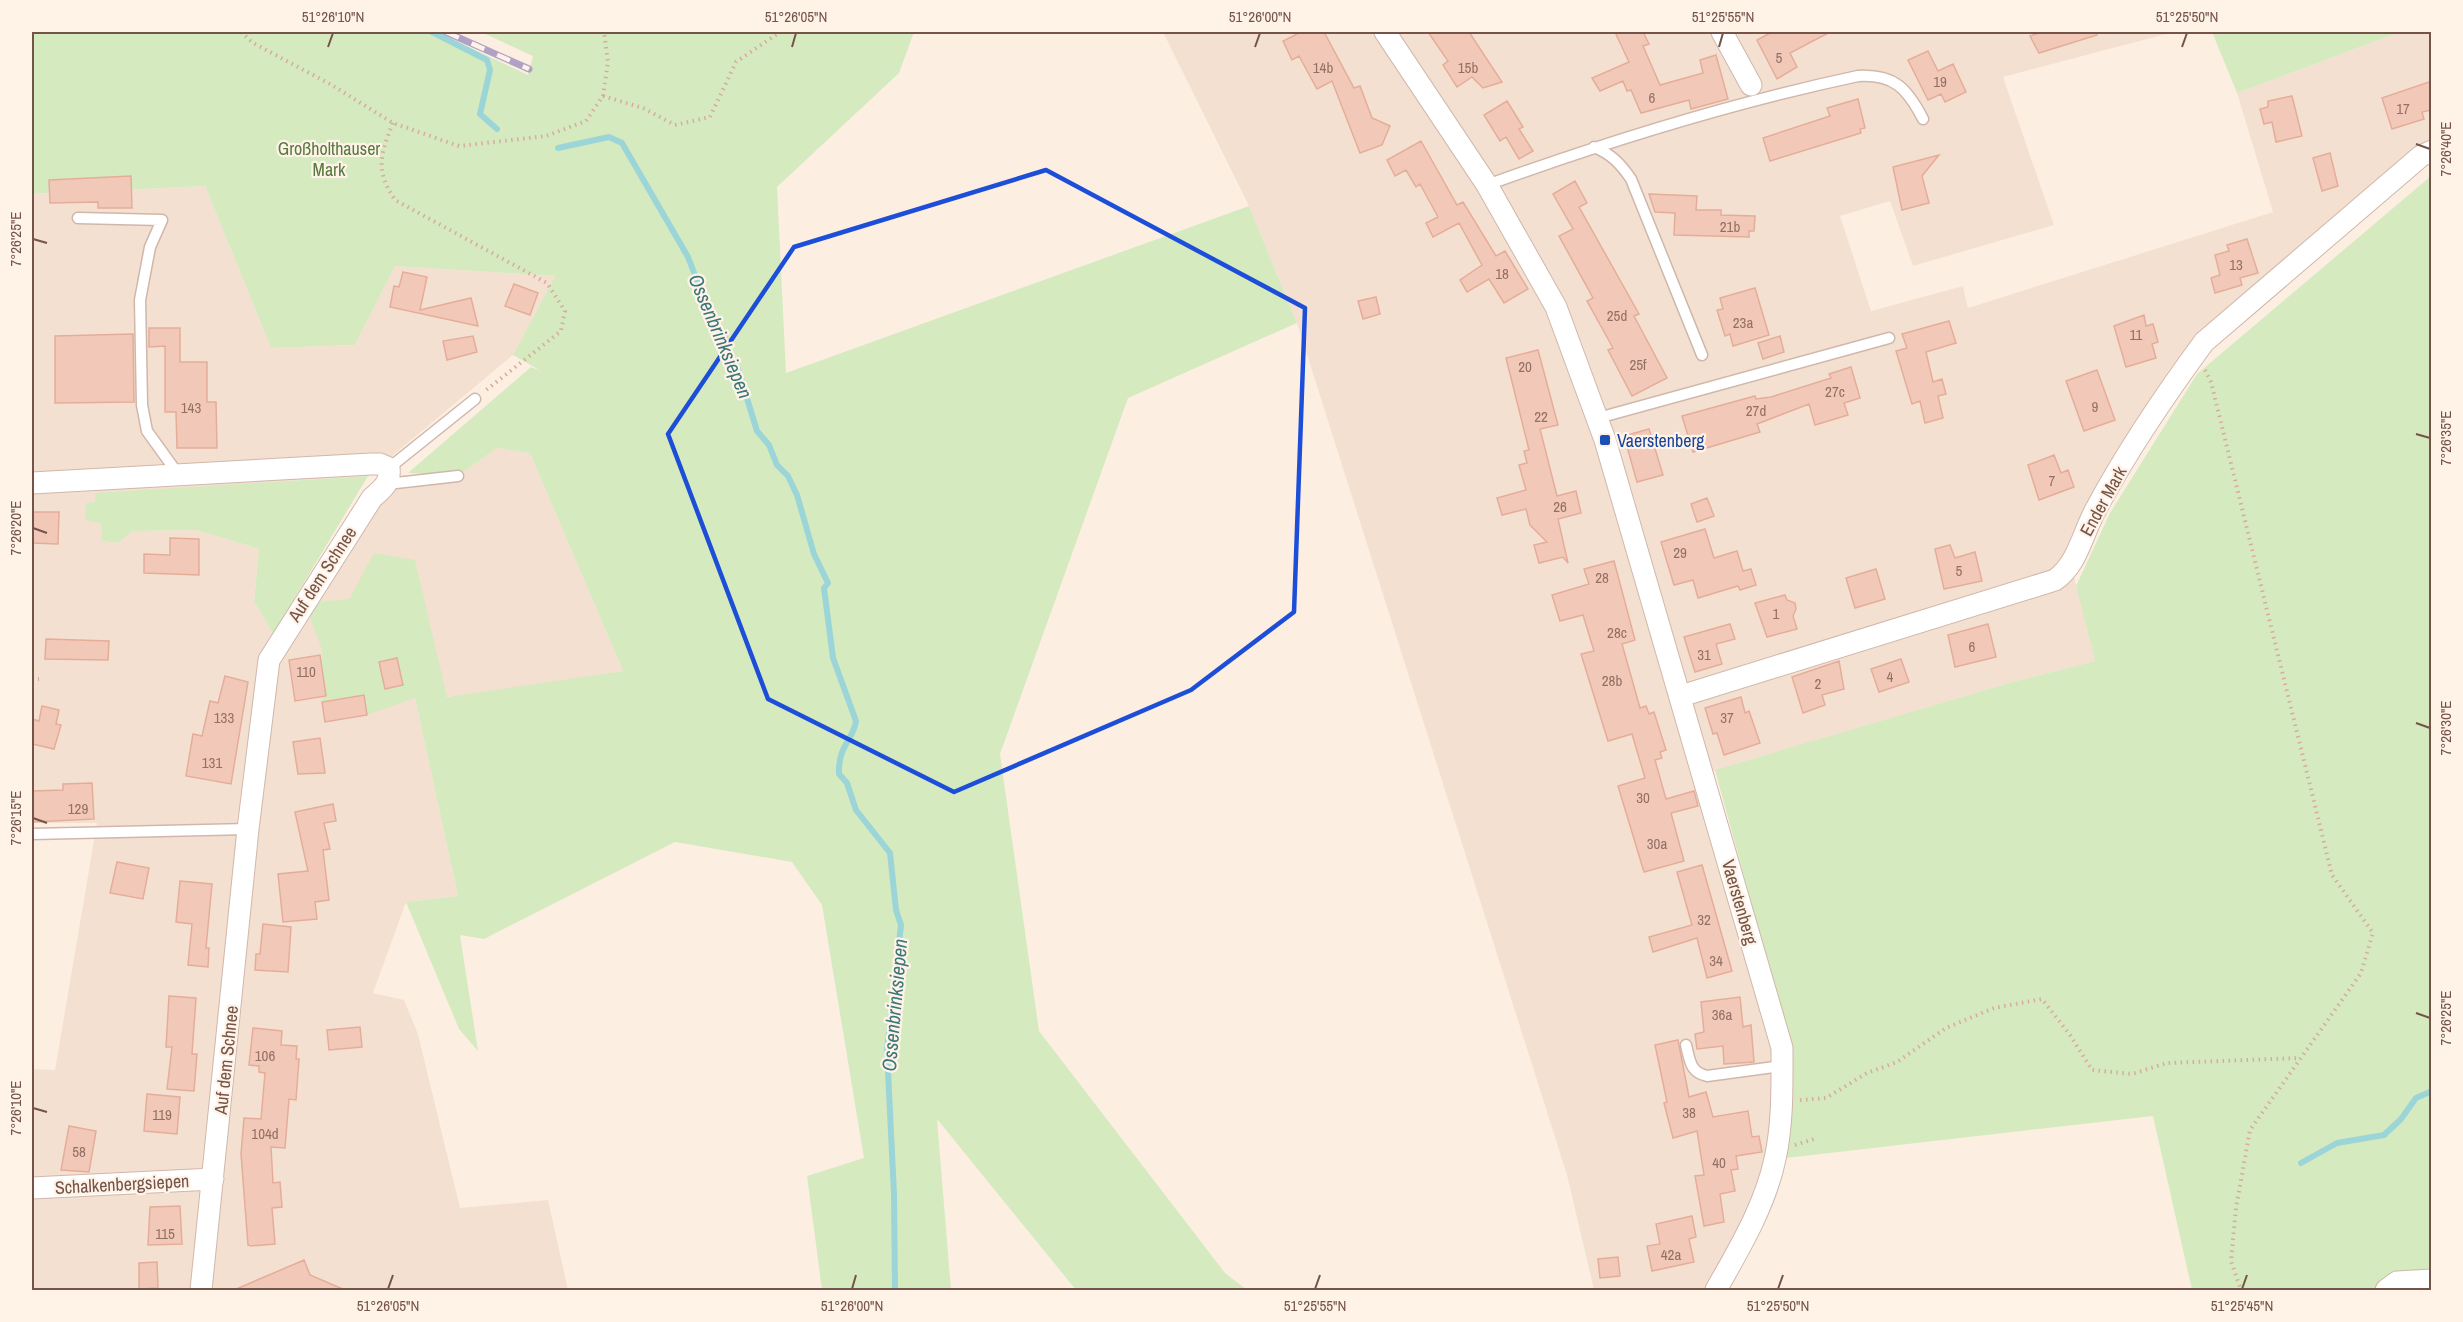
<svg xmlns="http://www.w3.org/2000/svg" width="2463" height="1322" viewBox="0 0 2463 1322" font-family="'Archivo Narrow',sans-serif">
  <rect width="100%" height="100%" fill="#fcefe2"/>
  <path fill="#f4e0d0" d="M 1163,32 L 2174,32 L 2003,77 L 2054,225 L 1913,266 L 1890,201 L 1840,216 L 1871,311 L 1963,286 L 1968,308 L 2273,212 L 2237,93 L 2400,32 L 2431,32 L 2431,139 L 2414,148 L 2224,316 L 2069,557 L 2095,661 L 2016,681 L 1696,776 L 1772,1046 L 1774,1099 L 1766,1155 L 1753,1193 L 1732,1243 L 1704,1290 L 1594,1290 L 1567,1175 L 1297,323 L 1249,206 Z
    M 205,186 L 271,348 L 355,345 L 395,266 L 555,276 L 513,355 L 368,476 L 269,482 L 85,520 L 102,524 L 102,541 L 118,543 L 133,531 L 196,530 L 259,549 L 254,601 L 273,634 L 258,673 L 236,829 L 248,829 L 269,660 L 387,484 L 458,476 L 497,448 L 530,453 L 623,671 L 462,696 L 415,698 L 458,896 L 406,902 L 373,993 L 404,1000 L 418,1034 L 460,1208 L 548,1200 L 568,1290 L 32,1290 L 32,1069 L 55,1070 L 97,823 L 32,823 L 32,194 Z"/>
  <path fill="#d6eac0" d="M 32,32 L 437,32 L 528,75 L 533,56 L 481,32 L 914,32 L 899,73 L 777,187 L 786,373 L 1249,206 L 1297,323 L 1128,398 L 1000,754 L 1039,1031 L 1225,1273 L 1247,1290 L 1076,1290 L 937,1119 L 951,1290 L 822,1290 L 807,1176 L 864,1158 L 822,905 L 792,862 L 675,842 L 484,939 L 460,935 L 478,1051 L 459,1029 L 406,902 L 458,896 L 415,698 L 367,715 L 364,695 L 322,702 L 322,650 L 305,603 L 349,599 L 374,553 L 415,560 L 447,697 L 623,671 L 530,453 L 497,448 L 458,476 L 408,473 L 531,367 L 541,371 L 513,355 L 555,276 L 395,266 L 355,345 L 271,348 L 205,186 L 32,194 Z
    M 2212,32 L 2400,32 L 2237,93 Z
    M 2431,176 L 2431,1290 L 2192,1290 L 2153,1116 L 1786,1158 L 1792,1096 L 1792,1051 L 1715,770 L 2016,681 L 2095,661 L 2076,586 L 2110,513 L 2197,374 Z
    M 368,476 L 273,634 L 254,601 L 259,549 L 196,530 L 133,531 L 118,543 L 102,541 L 102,524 L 85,520 L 86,503 L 95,502 L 95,493 Z"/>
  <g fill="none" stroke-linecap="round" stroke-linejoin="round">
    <path stroke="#9cd5d8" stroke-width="6" d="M 432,32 L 487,60 L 490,70 L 480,114 L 497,129
      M 558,148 L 609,137 L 622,143 L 688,257 L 715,327 L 724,333 L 728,355 L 738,369 L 757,431 L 769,445 L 777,465 L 788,476 L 797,495 L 814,554 L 828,583 L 824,588 L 833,658 L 856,721 C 853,741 838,745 839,774 L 847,783 L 856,810 L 890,853 L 896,910 L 901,925 L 887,1050 L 894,1194 L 895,1290
      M 2301,1163 L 2337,1143 L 2384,1135 L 2401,1119 L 2416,1098 L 2432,1091"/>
  </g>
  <path fill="#f2c9b9" stroke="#e5ad99" stroke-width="1.5" d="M 1301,32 L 1324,32 L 1354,88 L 1360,86 L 1372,118 L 1390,126 L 1382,145 L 1360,153 L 1332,81 L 1317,89 L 1299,56 L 1292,60 L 1283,41 Z
    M 1428,32 L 1469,32 L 1502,82 L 1483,88 L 1472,77 L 1457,87 L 1443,65 L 1448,61 Z
    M 1615,32 L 1643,32 L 1649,44 L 1643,46 L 1660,85 L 1703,73 L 1700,60 L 1716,55 L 1728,99 L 1691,109 L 1689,100 L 1641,113 L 1631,90 L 1627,91 L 1623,81 L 1600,91 L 1592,78 L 1629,62 Z
    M 1772,32 L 1830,32 L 1790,53 L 1797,67 L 1777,79 L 1757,40 Z
    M 2042,32 L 2097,32 L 2097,35 L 2039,53 L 2030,36 Z
    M 1928,51 L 1938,71 L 1953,64 L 1966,92 L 1945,102 L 1941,94 L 1928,100 L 1908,60 Z
    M 2432,81 L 2432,110 L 2422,112 L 2424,119 L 2392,129 L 2382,98 Z
    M 2292,96 L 2302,136 L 2276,142 L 2272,122 L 2264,124 L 2260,109 L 2268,107 L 2268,101 Z
    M 1858,99 L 1865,128 L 1860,129 L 1861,133 L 1770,161 L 1763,138 L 1830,116 L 1827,108 Z
    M 1507,101 L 1523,127 L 1519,129 L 1533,151 L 1519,159 L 1506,137 L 1500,141 L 1484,115 Z
    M 1421,141 L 1457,205 L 1463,202 L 1496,256 L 1505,251 L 1528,289 L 1504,303 L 1489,279 L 1467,292 L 1460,280 L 1482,265 L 1459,223 L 1433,237 L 1426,223 L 1438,217 L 1420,184 L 1416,187 L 1406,170 L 1395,176 L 1387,160 Z
    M 2330,153 L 2338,186 L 2322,191 L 2313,158 Z
    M 1939,155 L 1922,176 L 1929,203 L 1902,210 L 1893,167 Z
    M 131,176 L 132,208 L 98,208 L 98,202 L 50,203 L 49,180 Z
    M 1575,181 L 1587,203 L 1579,207 L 1639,314 L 1634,316 L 1667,378 L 1632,396 L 1608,350 L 1613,348 L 1587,301 L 1593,298 L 1559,236 L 1573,229 L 1553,194 Z
    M 1649,194 L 1697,196 L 1696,210 L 1721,210 L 1721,215 L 1755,216 L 1754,231 L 1749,231 L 1749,237 L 1674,235 L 1675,213 L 1655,212 Z
    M 2247,239 L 2258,273 L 2240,278 L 2242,285 L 2215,293 L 2211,278 L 2220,275 L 2215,255 L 2229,251 L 2227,245 Z
    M 403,272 L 427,277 L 420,310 L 471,298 L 478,326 L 390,307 L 394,286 L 399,287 Z
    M 514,284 L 538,293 L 530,315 L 505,306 Z
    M 1755,288 L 1769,335 L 1733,346 L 1730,334 L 1725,336 L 1717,310 L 1723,309 L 1720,298 Z
    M 1376,297 L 1380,314 L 1363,319 L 1358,301 Z
    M 2144,315 L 2146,326 L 2153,324 L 2158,342 L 2152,344 L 2156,358 L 2126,367 L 2114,326 Z
    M 1949,321 L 1956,343 L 1926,352 L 1933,382 L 1942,379 L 1946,394 L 1938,396 L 1943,418 L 1925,423 L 1920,401 L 1912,404 L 1896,351 L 1907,348 L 1902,334 Z
    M 149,328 L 180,328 L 180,362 L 207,362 L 207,402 L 216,402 L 217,448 L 177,448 L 176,412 L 165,412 L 165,346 L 149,347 Z
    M 133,334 L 134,402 L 55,403 L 55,336 Z
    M 473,336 L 477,352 L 447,360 L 443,341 Z
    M 1780,336 L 1784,352 L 1763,359 L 1758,343 Z
    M 1538,350 L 1558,425 L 1540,429 L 1557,496 L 1576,491 L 1581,513 L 1558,519 L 1568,563 L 1563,557 L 1539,563 L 1534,545 L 1547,542 L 1530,525 L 1526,509 L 1502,515 L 1497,498 L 1526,490 L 1519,465 L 1527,463 L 1524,451 L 1529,450 L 1506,358 Z
    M 1851,367 L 1860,398 L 1844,403 L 1848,415 L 1815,425 L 1809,404 L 1757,424 L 1760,432 L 1693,452 L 1682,416 L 1755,396 L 1756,399 L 1771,397 L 1831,378 L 1829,374 Z
    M 2097,370 L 2115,420 L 2084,431 L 2066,381 Z
    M 1649,429 L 1663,475 L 1637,482 L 1624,436 Z
    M 2054,455 L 2061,473 L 2068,470 L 2074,487 L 2039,500 L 2028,465 Z
    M 1707,498 L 1714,516 L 1697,522 L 1691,504 Z
    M 32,512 L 59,512 L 58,544 L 32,543 Z
    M 1705,529 L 1714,558 L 1737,551 L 1743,571 L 1751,569 L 1756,585 L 1740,590 L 1738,586 L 1698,598 L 1693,580 L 1674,585 L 1661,542 Z
    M 170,538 L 199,539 L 199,575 L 144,573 L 144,554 L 170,555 Z
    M 1950,545 L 1955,558 L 1975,552 L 1982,581 L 1944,589 L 1935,549 Z
    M 1614,561 L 1635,640 L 1622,644 L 1640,708 L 1646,706 L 1649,714 L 1654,712 L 1666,750 L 1660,752 L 1662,758 L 1655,760 L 1666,799 L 1694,791 L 1698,806 L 1671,813 L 1684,861 L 1644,872 L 1618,786 L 1645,778 L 1632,734 L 1608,741 L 1581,654 L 1594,651 L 1583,615 L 1560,621 L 1552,595 L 1589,584 L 1584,569 Z
    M 1876,569 L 1885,599 L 1855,608 L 1846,578 Z
    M 1785,595 L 1787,600 L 1795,603 L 1796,609 L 1793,616 L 1797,629 L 1767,637 L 1755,603 Z
    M 1730,624 L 1735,639 L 1716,644 L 1722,664 L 1695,672 L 1684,637 Z
    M 1988,624 L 1996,657 L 1955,667 L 1948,635 Z
    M 46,639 L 109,641 L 108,660 L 45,659 Z
    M 320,655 L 326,696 L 295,701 L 289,660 Z
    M 397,658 L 403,685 L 385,689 L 379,662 Z
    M 1901,659 L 1909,682 L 1879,692 L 1871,669 Z
    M 1839,661 L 1844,689 L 1822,695 L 1825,705 L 1803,713 L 1792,677 Z
    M 225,676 L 248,682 L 231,784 L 186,776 L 193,734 L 202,736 L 210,701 L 218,703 Z
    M 364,695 L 367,715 L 325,722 L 322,702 Z
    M 1741,697 L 1745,713 L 1749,711 L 1760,743 L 1724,755 L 1717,733 L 1713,734 L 1705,708 Z
    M 42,706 L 59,710 L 56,724 L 61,725 L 54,749 L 32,744 L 32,719 L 39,721 Z
    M 320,738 L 325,773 L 298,774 L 293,742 Z
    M 92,783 L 94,819 L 32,822 L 32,791 L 63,790 L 63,784 Z
    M 333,804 L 336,821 L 324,823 L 330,849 L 323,850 L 329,900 L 315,902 L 317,919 L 283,922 L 278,874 L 308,871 L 295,812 Z
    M 117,862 L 149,868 L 143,899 L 110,893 Z
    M 1702,865 L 1732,971 L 1707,978 L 1697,938 L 1653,952 L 1649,937 L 1692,925 L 1677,872 Z
    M 180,881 L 212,884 L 206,948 L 209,948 L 208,967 L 188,965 L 192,924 L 176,922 Z
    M 263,924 L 291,927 L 288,972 L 255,970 L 256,954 L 260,954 Z
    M 169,996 L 196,998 L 192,1054 L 197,1054 L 194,1091 L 167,1089 L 172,1047 L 166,1047 Z
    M 1740,997 L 1743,1027 L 1751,1025 L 1754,1062 L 1724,1064 L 1723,1046 L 1697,1049 L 1695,1034 L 1704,1032 L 1701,1002 Z
    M 360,1027 L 362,1047 L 329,1050 L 327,1030 Z
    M 253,1028 L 282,1031 L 281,1045 L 297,1046 L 296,1059 L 299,1059 L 296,1100 L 289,1099 L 285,1148 L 271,1147 L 273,1183 L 280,1182 L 282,1207 L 272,1208 L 275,1244 L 251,1246 L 248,1245 L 241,1154 L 244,1118 L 261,1119 L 265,1073 L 259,1072 L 259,1066 L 249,1065 Z
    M 1678,1040 L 1689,1097 L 1706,1092 L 1713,1117 L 1748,1111 L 1752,1137 L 1759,1136 L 1762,1152 L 1736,1156 L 1738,1169 L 1731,1170 L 1735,1191 L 1720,1194 L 1724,1222 L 1704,1226 L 1695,1176 L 1704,1175 L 1697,1131 L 1673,1138 L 1664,1103 L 1667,1102 L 1655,1045 Z
    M 147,1094 L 180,1097 L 177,1134 L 144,1131 Z
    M 69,1126 L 96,1131 L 89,1172 L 61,1170 Z
    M 180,1206 L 182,1244 L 148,1245 L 150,1207 Z
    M 1692,1216 L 1696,1237 L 1689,1239 L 1694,1262 L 1652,1271 L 1647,1246 L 1660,1244 L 1656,1224 Z
    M 1618,1257 L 1620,1276 L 1600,1278 L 1598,1259 Z
    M 304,1260 L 310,1275 L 345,1290 L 234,1290 Z
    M 157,1262 L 158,1288 L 139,1289 L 139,1263 Z"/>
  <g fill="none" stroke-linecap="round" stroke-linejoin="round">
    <defs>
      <path id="service" d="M 1594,147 C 1611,154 1620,163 1631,179 L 1702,355
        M 1487,185 C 1609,141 1731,103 1858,76 C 1894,74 1907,88 1923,119
        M 78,218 L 162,220 L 150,247 L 140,300 L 142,405 L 147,431 L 178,474
        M 1598,418 L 1889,338
        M 389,468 L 475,399
        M 387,484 L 458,476
        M 32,834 L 248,829
        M 1686,1045 C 1690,1061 1690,1072 1707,1076 L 1782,1066"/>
      <path id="minor" d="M 1385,32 L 1487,185 L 1556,307 L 1605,440 L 1782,1048 C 1782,1085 1783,1123 1775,1159 C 1765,1206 1739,1249 1716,1290
        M 1722,32 L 1751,85
        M 32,483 L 371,464 L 380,464 L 389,468 C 391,483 382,489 372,498 L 269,660 L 248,829 L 201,1290
        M 1681,696 L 2055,580 C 2078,564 2083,532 2096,509 C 2127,451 2165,395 2204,342 L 2421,156 L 2432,151
        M 32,1188 L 213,1179
        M 2386,1290 L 2397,1282 L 2432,1280"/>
    </defs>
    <use href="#service" stroke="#d0b7ab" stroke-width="13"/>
    <use href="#minor" stroke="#d0b7ab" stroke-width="23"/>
    <path stroke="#d7ac9c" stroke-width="4" stroke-dasharray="1.5 4.5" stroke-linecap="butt" d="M 241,32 L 253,43 L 330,84 L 393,123 L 459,146 L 546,136 L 586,121 L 603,96 L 608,62 L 604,32
      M 603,96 L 643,108 L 675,125 L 710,117 L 736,62 L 780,32
      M 393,123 C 380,155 375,170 395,200 L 547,283 L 565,311 L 561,331 L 485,391
      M 2205,370 L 2211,382 L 2332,875 L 2373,933 L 2361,973 L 2250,1130 L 2236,1208 L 2231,1261 L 2241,1290
      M 32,679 L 39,679
      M 1800,1100 L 1826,1098 L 1867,1073 L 1897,1062 L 1946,1028 L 1994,1008 L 2042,999 L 2070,1035 L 2092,1070 L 2132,1074 L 2167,1063 L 2300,1058
      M 1795,1145 L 1817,1138"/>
    <use href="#service" stroke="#fff" stroke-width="10"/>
    <use href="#minor" stroke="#fff" stroke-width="21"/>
    <defs>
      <path id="rail" d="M 446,32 L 529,69"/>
    </defs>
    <use href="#rail" stroke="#b0a1c5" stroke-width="7"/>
    <use href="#rail" stroke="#fff3e8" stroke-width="4.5" stroke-dasharray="14" stroke-linecap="butt"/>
  </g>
  <path fill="none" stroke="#1d4ed8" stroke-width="4.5" stroke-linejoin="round" d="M 1046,170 L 1305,308 L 1294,612 L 1191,690 L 954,792 L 768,699 L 668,434 L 794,247 Z"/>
  <path fill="none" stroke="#745348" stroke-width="2" d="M 328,47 L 333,33M 792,47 L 796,33M 1255,47 L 1260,33M 1719,47 L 1723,33M 2182,47 L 2187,33M 2416,144 L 2430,149M 33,239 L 47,243M 2416,434 L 2430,438M 33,528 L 47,533M 2416,723 L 2430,728M 33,818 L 47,823M 2416,1013 L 2430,1018M 33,1108 L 47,1112M 388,1289 L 393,1275M 852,1289 L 856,1275M 1315,1289 L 1320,1275M 1778,1289 L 1783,1275M 2242,1289 L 2247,1275"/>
  <rect fill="#1a4fb4" stroke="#fff3e8" stroke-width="2" x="1599" y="434" width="12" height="12" rx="3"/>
  <g text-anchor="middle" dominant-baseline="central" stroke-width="4.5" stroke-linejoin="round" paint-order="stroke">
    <g font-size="15" fill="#947064">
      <text x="1779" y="57">5</text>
      <text x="1323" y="67">14b</text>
      <text x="1468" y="67">15b</text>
      <text x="1940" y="81">19</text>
      <text x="1652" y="97">6</text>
      <text x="2403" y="108">17</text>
      <text x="1730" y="226">21b</text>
      <text x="2236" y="264">13</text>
      <text x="1502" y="273">18</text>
      <text x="1617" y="315">25d</text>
      <text x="1743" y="322">23a</text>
      <text x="2136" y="334">11</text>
      <text x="1638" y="364">25f</text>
      <text x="1525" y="366">20</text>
      <text x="1835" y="391">27c</text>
      <text x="2095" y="406">9</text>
      <text x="191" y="407">143</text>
      <text x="1756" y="410">27d</text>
      <text x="1541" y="416">22</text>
      <text x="2052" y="480">7</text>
      <text x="1560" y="506">26</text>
      <text x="1680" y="552">29</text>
      <text x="1959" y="570">5</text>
      <text x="1602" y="577">28</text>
      <text x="1776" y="613">1</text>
      <text x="1617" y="632">28c</text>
      <text x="1972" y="646">6</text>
      <text x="1704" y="654">31</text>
      <text x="306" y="671">110</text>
      <text x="1890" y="676">4</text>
      <text x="1612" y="680">28b</text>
      <text x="1818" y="683">2</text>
      <text x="224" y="717">133</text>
      <text x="1727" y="717">37</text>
      <text x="212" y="762">131</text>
      <text x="1643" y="797">30</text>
      <text x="78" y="808">129</text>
      <text x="1657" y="843">30a</text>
      <text x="1704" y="919">32</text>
      <text x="1716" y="960">34</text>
      <text x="1722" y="1014">36a</text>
      <text x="265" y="1055">106</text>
      <text x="1689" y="1112">38</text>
      <text x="162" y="1114">119</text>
      <text x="265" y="1133">104d</text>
      <text x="79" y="1151">58</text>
      <text x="1719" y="1162">40</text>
      <text x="165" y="1233">115</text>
      <text x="1671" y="1254">42a</text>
    </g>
    <g font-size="18" fill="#577a40" stroke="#fff3e8">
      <text x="329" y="148">Großholthauser<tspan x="329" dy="21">Mark</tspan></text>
    </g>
    <g font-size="18" fill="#164399" stroke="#fff3e8" text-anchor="start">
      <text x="1617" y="440">Vaerstenberg</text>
    </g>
    <g font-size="18" fill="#745348" stroke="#fff3e8">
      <text transform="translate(2103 501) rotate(-61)">Ender Mark</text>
      <text transform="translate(322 574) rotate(-57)">Auf dem Schnee</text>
      <text transform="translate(1740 902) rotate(74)">Vaerstenberg</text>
      <text transform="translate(226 1060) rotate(-84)">Auf dem Schnee</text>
      <text transform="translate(122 1184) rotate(-3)">Schalkenbergsiepen</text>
    </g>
    <g font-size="20" font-style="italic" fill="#3c777a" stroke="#fff3e8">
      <text transform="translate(721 336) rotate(67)">Ossenbrinksiepen</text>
      <text transform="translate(894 1005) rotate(-85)">Ossenbrinksiepen</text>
    </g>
  </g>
  <rect width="2463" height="1322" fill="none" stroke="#fff3e8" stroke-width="66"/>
  <rect x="33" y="33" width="2397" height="1256" fill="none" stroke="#745348" stroke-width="2"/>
  <g font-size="15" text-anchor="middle" fill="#745348">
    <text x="333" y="22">51°26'10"N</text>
    <text x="796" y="22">51°26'05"N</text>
    <text x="1260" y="22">51°26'00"N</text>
    <text x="1723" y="22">51°25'55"N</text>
    <text x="2187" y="22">51°25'50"N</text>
    <text transform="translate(2446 149) rotate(-90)" y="5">7°26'40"E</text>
    <text transform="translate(16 239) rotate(-90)" y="5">7°26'25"E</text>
    <text transform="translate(2446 438) rotate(-90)" y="5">7°26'35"E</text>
    <text transform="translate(16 528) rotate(-90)" y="5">7°26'20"E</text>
    <text transform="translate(2446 728) rotate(-90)" y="5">7°26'30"E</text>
    <text transform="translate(16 818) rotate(-90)" y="5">7°26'15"E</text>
    <text transform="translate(2446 1018) rotate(-90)" y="5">7°26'25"E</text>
    <text transform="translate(16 1108) rotate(-90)" y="5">7°26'10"E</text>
    <text x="388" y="1311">51°26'05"N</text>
    <text x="852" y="1311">51°26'00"N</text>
    <text x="1315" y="1311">51°25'55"N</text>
    <text x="1778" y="1311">51°25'50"N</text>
    <text x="2242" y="1311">51°25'45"N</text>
  </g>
</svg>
